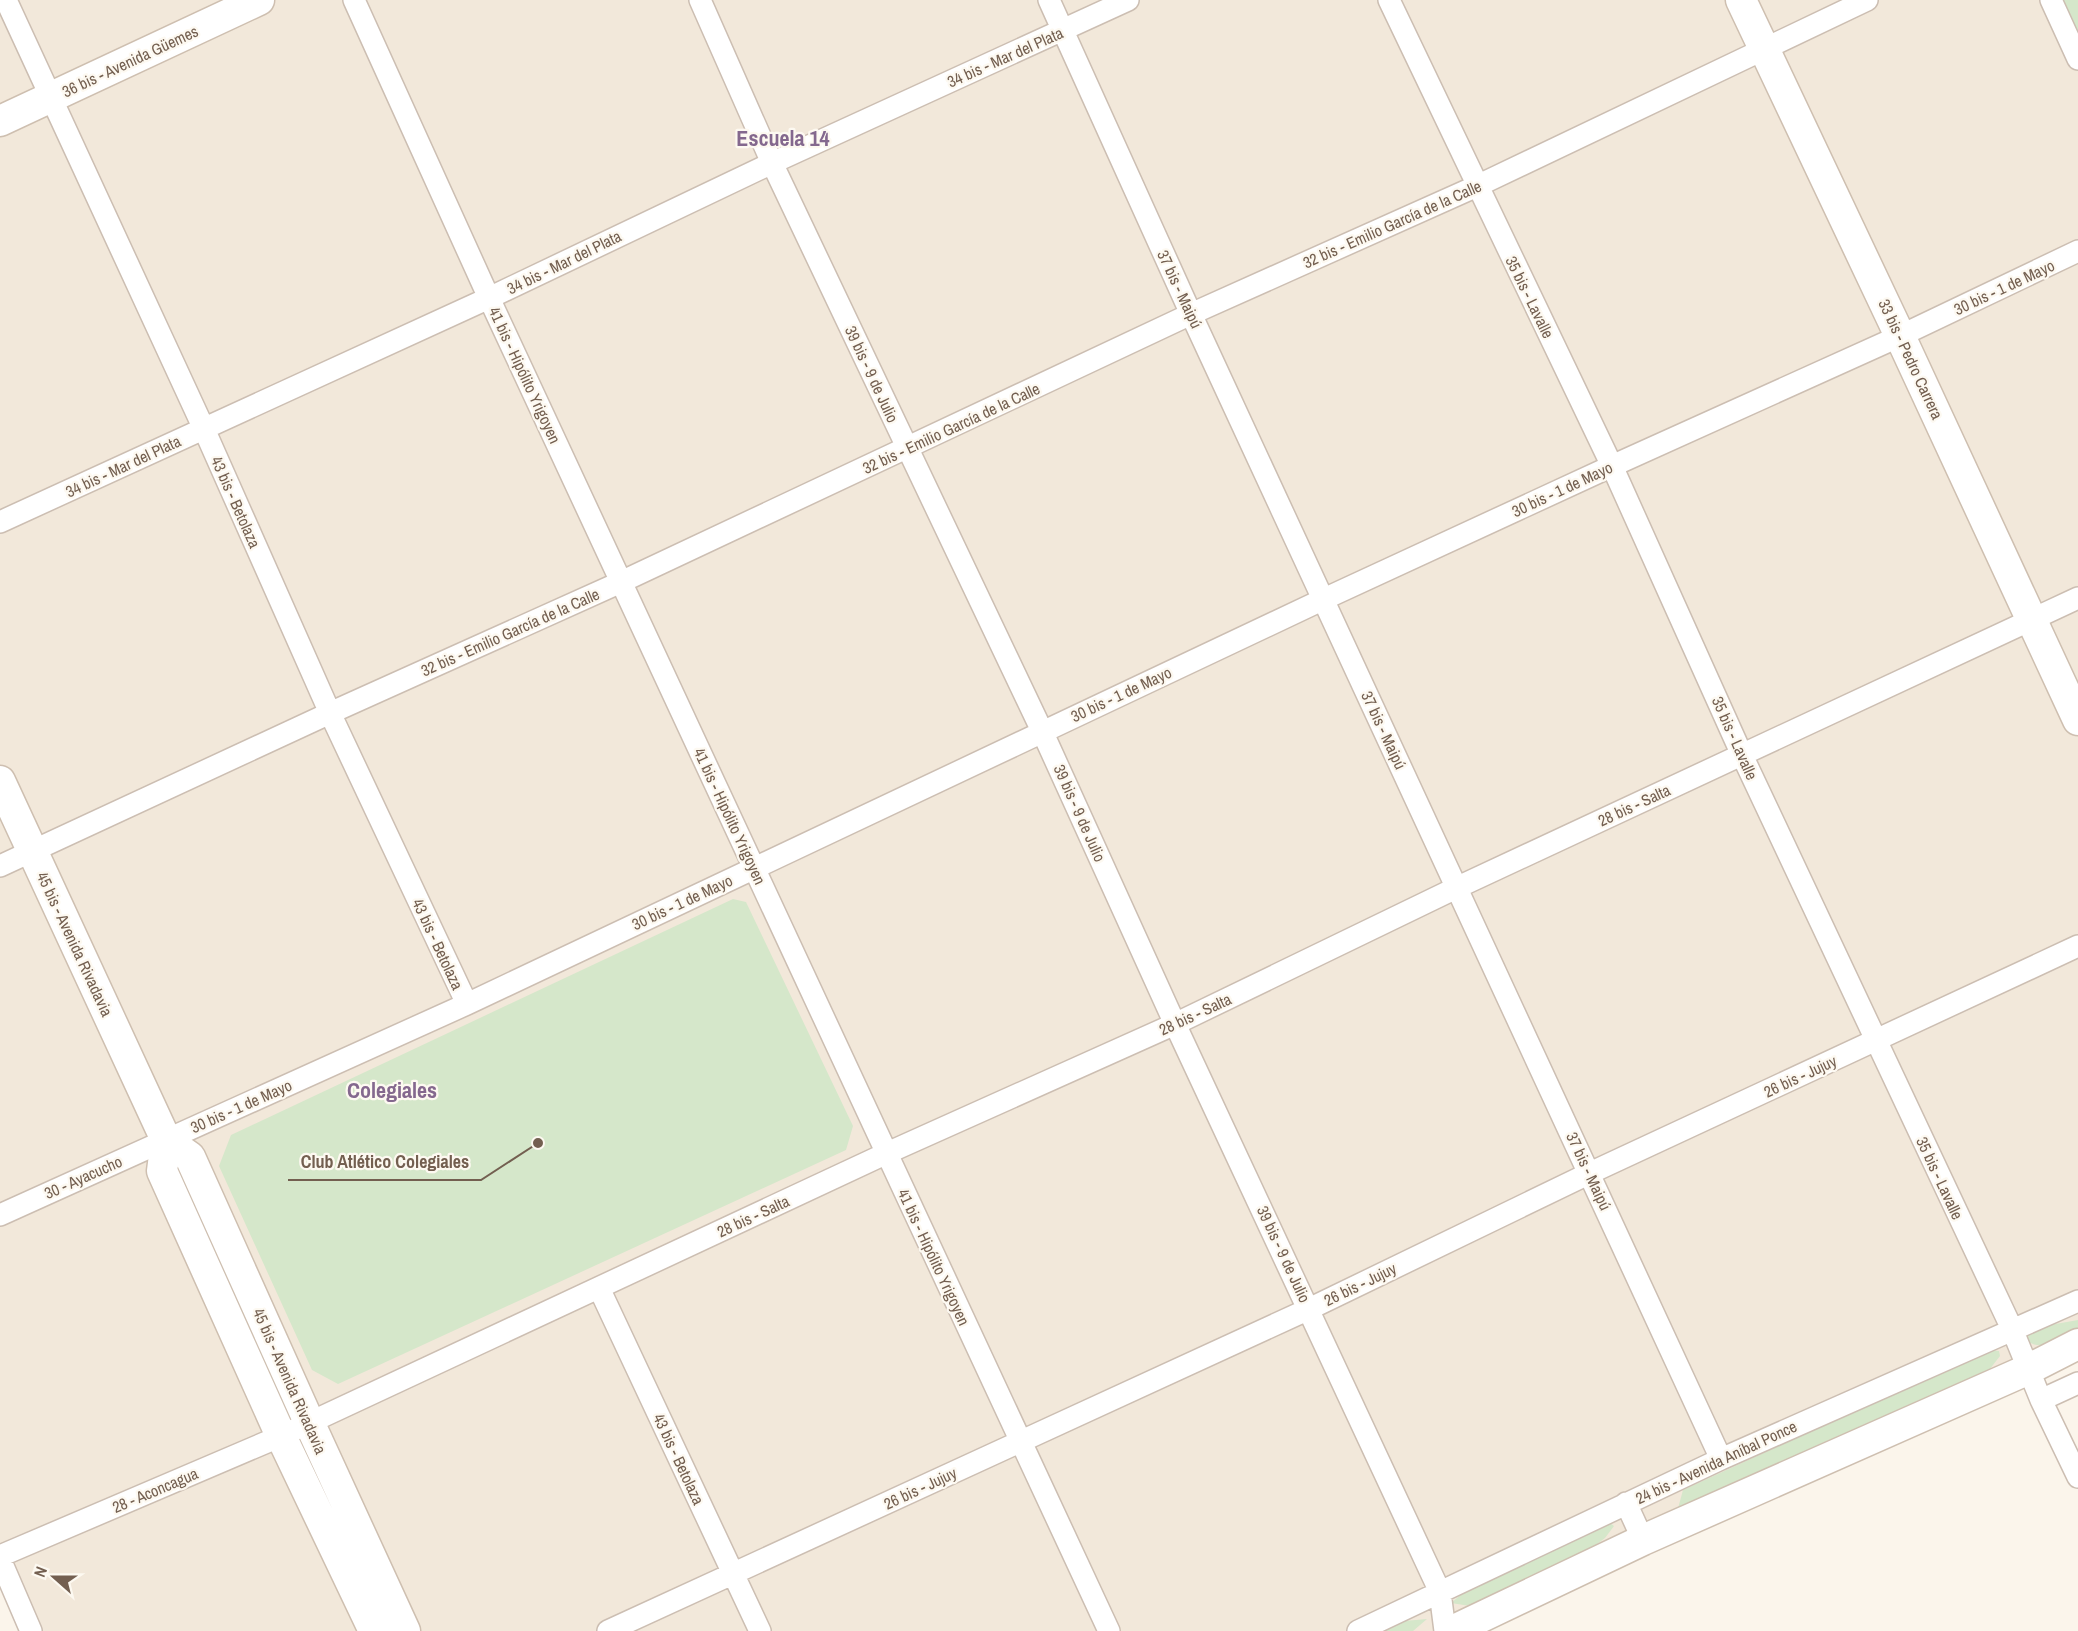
<svg xmlns="http://www.w3.org/2000/svg" width="2078" height="1631" viewBox="0 0 2078 1631" font-family="'Archivo Narrow',sans-serif">
  <rect width="100%" height="100%" fill="#fbf5eb"/>
  <path fill="#f2e8da" d="M 0,0 L 2078,0 L 2078,1344 L 1452,1631 L 31,1631 L 0,1559 Z"/>
  <path fill="#d5e7ca" d="M 2059,0 L 2078,0 L 2078,40 Z
    M 733,899 L 746,902 L 853,1126 L 846,1150 L 338,1384 L 312,1370 L 219,1166 L 231,1135 Z
    M 181,1162 L 293,1414 L 286,1417 L 173,1166 Z
    M 2078,1320 L 2078,1331 C 2059,1340 2046,1352 2026,1341 L 2026,1335 L 2033,1328 Z
    M 1988,1350 L 1999,1351 L 2000,1356 L 1986,1374 L 1677,1512 L 1683,1490 Z
    M 1610,1523 L 1614,1526 L 1605,1538 L 1581,1556 L 1470,1606 L 1451,1603 L 1463,1593 Z
    M 1427,1619 L 1413,1631 L 1384,1631 L 1404,1621 Z"/>
  <g fill="none" stroke-linecap="round" stroke-linejoin="round">
    <defs>
      <path id="street" d="M 6,0 L 204,429 L 330,713 L 467,1004
        M 354,0 L 489,298 L 1109,1631
        M 700,0 L 772,163 L 1042,731 L 1175,1024 L 1440,1592 L 1445,1631
        M 1049,0 L 1191,314 L 1721,1459
        M 1389,0 L 1612,466 L 1742,755 L 2012,1329 L 2041,1400 L 2078,1477
        M 2051,0 L 2078,59
        M 0,522 L 489,298 L 772,163 L 1128,0
        M 0,866 L 330,713 L 621,582 L 1191,314 L 1477,186 L 1867,0
        M 0,1215 L 467,1004 L 1324,599 L 1612,466 L 1900,336 L 2078,251
        M 599,1288 L 760,1631
        M 2041,1400 L 2078,1383
        M 1626,1503 L 1643,1540
        M 0,1556 L 281,1436 L 885,1154 L 1175,1024 L 1456,888 L 2078,598
        M 0,1559 L 31,1631
        M 608,1631 L 1309,1309 L 1590,1173 L 2078,946
        M 1358,1631 L 1721,1459 L 2078,1301"/>
      <path id="secondary" d="M 1741,0 L 1900,336 L 2078,720
        M 0,121 L 259,0
        M 0,781 L 166,1140 L 190,1157 L 309,1422 L 405,1631
        M 166,1140 L 162,1171 L 281,1436 L 374,1631
        M 1452,1631 L 1643,1540 L 2029,1369 L 2078,1344"/>
    </defs>
    <use href="#street" stroke="#ccbeb2" stroke-width="24"/>
    <use href="#secondary" stroke="#cebfb0" stroke-width="33"/>
    <use href="#street" stroke="#fff" stroke-width="21"/>
    <use href="#secondary" stroke="#fff" stroke-width="30"/>
  </g>
  <g text-anchor="middle" dominant-baseline="central" stroke-width="4.5" stroke-linejoin="round" paint-order="stroke">
    <g font-size="16" fill="#735f50" stroke="#fdf9f1">
      <text transform="translate(1005 57) rotate(-24)">34 bis - Mar del Plata</text>
      <text transform="translate(130 61) rotate(-25)">36 bis - Avenida Güemes</text>
      <text transform="translate(1392 224) rotate(-24)">32 bis - Emilio García de la Calle</text>
      <text transform="translate(564 262) rotate(-26)">34 bis - Mar del Plata</text>
      <text transform="translate(2004 287) rotate(-25)">30 bis - 1 de Mayo</text>
      <text transform="translate(1180 289) rotate(65)">37 bis - Maipú</text>
      <text transform="translate(1530 297) rotate(64)">35 bis - Lavalle</text>
      <text transform="translate(1911 359) rotate(65)">33 bis - Pedro Carrera</text>
      <text transform="translate(872 374) rotate(65)">39 bis - 9 de Julio</text>
      <text transform="translate(525 375) rotate(65)">41 bis - Hipólito Yrigoyen</text>
      <text transform="translate(951 428) rotate(-25)">32 bis - Emilio García de la Calle</text>
      <text transform="translate(123 466) rotate(-25)">34 bis - Mar del Plata</text>
      <text transform="translate(1562 489) rotate(-25)">30 bis - 1 de Mayo</text>
      <text transform="translate(236 502) rotate(66)">43 bis - Betolaza</text>
      <text transform="translate(510 632) rotate(-24)">32 bis - Emilio García de la Calle</text>
      <text transform="translate(1121 694) rotate(-25)">30 bis - 1 de Mayo</text>
      <text transform="translate(1384 730) rotate(65)">37 bis - Maipú</text>
      <text transform="translate(1735 738) rotate(66)">35 bis - Lavalle</text>
      <text transform="translate(1634 805) rotate(-25)">28 bis - Salta</text>
      <text transform="translate(1080 813) rotate(66)">39 bis - 9 de Julio</text>
      <text transform="translate(730 816) rotate(65)">41 bis - Hipólito Yrigoyen</text>
      <text transform="translate(682 902) rotate(-25)">30 bis - 1 de Mayo</text>
      <text transform="translate(75 944) rotate(65)">45 bis - Avenida Rivadavia</text>
      <text transform="translate(438 944) rotate(65)">43 bis - Betolaza</text>
      <text transform="translate(1195 1014) rotate(-25)">28 bis - Salta</text>
      <text transform="translate(1800 1076) rotate(-25)">26 bis - Jujuy</text>
      <text transform="translate(241 1106) rotate(-24)">30 bis - 1 de Mayo</text>
      <text transform="translate(1589 1171) rotate(65)">37 bis - Maipú</text>
      <text transform="translate(83 1177) rotate(-24)">30 - Ayacucho</text>
      <text transform="translate(1940 1178) rotate(65)">35 bis - Lavalle</text>
      <text transform="translate(753 1216) rotate(-25)">28 bis - Salta</text>
      <text transform="translate(1284 1254) rotate(65)">39 bis - 9 de Julio</text>
      <text transform="translate(934 1257) rotate(65)">41 bis - Hipólito Yrigoyen</text>
      <text transform="translate(1360 1284) rotate(-26)">26 bis - Jujuy</text>
      <text transform="translate(290 1381) rotate(66)">45 bis - Avenida Rivadavia</text>
      <text transform="translate(679 1459) rotate(65)">43 bis - Betolaza</text>
      <text transform="translate(1716 1462) rotate(-25)">24 bis - Avenida Aníbal Ponce</text>
      <text transform="translate(920 1488) rotate(-25)">26 bis - Jujuy</text>
      <text transform="translate(155 1490) rotate(-23)">28 - Aconcagua</text>
    </g>
    <g font-size="22" font-weight="bold" fill="#84688e" stroke="#fdf9f1">
      <text x="783" y="138">Escuela 14</text>
      <text x="392" y="1090">Colegiales</text>
    </g>
  </g>
  <path fill="none" stroke="#735f50" stroke-width="2" d="M538 1143L481 1180H288"/>
  <circle fill="#735f50" stroke="#fdf9f1" stroke-width="2" cx="538" cy="1143" r="6"/>
  <g font-size="18" text-anchor="middle" font-weight="bold" fill="#735f50" stroke="#fdf9f1" stroke-width="4.5" stroke-linejoin="round" paint-order="stroke">
    <text x="385" y="1168">Club Atlético Colegiales</text>
  </g>
  <g transform="translate(54 1577) rotate(291)" stroke="#fdf9f1" stroke-width="4.5" paint-order="stroke">
  <path d="M0-4.5L10 22L0 15L-10 22Z" fill="#735f50"/>
  <text y="-9" font-size="16" font-weight="bold" text-anchor="middle" fill="#735f50">N</text>
  </g>
</svg>
